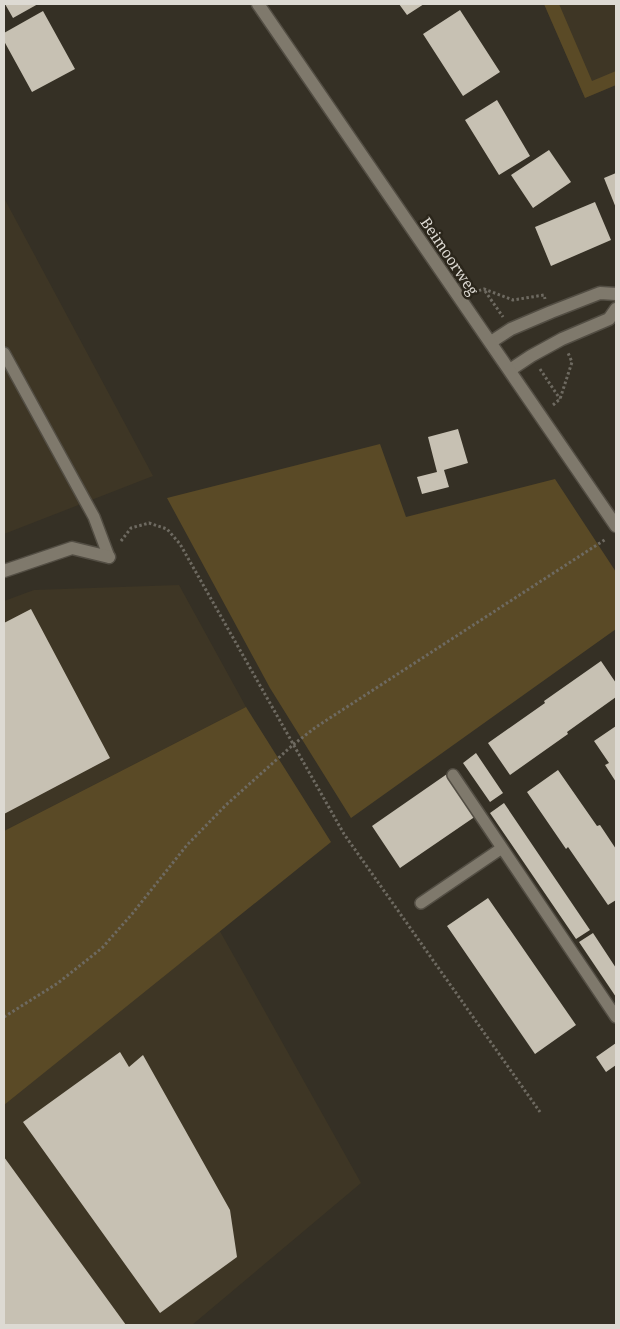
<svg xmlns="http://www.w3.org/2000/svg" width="620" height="1329" viewBox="0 0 620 1329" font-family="'Noto Serif',serif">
  <rect width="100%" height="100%" fill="#353025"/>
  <path fill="#3e3625" d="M 544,4 L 616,4 L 616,85 L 585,98 Z
    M 4,198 L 153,476 L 4,534 Z
    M 179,585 L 246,707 L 4,831 L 4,601 L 34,590 Z
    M 217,926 L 361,1183 L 192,1325 L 4,1325 L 4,1102 Z"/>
  <path fill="#5a4a26" d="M 544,4 L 559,4 L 592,81 L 616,71 L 616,85 L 585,98 Z
    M 380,444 L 406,517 L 555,479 L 616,572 L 616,629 L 351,818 L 270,688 L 167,498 Z
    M 246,707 L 331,842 L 4,1105 L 4,831 Z"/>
  <path fill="#c7c1b3" d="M 5,4 L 38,4 L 13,18 Z
    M 399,4 L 424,4 L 407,15 Z
    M 460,10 L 500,72 L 463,96 L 423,34 Z
    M 43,11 L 75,69 L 32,92 L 4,41 L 4,33 Z
    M 497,100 L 530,156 L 499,175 L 465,120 Z
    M 549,150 L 571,182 L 533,208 L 511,175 Z
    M 616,173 L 616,208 L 604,178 Z
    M 595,202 L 611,240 L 551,266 L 535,227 Z
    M 458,429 L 468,463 L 444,470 L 449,487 L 422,494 L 417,477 L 437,472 L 428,437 Z
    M 31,609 L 110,758 L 4,814 L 4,623 Z
    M 601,661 L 616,683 L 616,697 L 567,732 L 568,734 L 510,775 L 488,743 L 545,703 L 544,701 Z
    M 616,726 L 616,782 L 605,765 L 609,763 L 594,741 Z
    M 476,753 L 503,793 L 490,802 L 463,763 Z
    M 558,770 L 597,826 L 600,825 L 616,849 L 616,900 L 608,905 L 568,847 L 566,849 L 527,792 Z
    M 447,774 L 476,816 L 400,868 L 372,826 Z
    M 504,803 L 590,930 L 576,939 L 490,813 Z
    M 488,898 L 576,1025 L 535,1054 L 447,926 Z
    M 593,933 L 616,968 L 616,997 L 579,942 Z
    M 616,1043 L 616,1065 L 606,1072 L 596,1057 Z
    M 120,1052 L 129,1067 L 143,1055 L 230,1210 L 237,1257 L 160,1313 L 23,1122 Z
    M 4,1157 L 126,1325 L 4,1325 Z"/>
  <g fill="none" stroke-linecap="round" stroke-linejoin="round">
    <defs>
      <path id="lane" d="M 4,353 L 94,517 L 109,557
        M 453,775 L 616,1017
        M 421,903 L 502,848"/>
      <path id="street" d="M 491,342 L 511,329 L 551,312 L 600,293 L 616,294
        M 510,370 L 531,356 L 562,339 L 609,319 L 616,309
        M 4,571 L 72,548 L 109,557"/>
      <path id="secondary" d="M 258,4 L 616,526"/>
    </defs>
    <use href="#lane" stroke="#534e44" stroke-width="14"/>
    <use href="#street" stroke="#534e44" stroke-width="15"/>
    <use href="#secondary" stroke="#534e44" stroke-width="15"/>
    <path stroke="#6e6a61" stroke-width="3" stroke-dasharray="2.5 2.5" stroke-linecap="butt" d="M 485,291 L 503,317
      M 474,292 L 484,289 L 513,300 L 544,295 L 545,299
      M 540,369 L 560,399
      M 553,405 L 560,399 L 572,362 L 568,353
      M 121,541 L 131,528 L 149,523 L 167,529 L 180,544 L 344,834 L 540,1112
      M 4,1017 L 58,983 L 102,948 L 132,914 L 187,845 L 226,805 L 294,744 L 316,727 L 606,539"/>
    <use href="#lane" stroke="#7f796c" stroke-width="11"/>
    <use href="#street" stroke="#7f796c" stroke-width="12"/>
    <use href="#secondary" stroke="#7f796c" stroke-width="12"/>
  </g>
  <g text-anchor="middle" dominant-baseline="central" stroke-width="5" stroke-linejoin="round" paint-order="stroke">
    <g font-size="15" fill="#dddad3" stroke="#2b261b">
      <text transform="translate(450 256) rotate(56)">Beimoorweg</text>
    </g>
  </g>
  <rect width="620" height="1329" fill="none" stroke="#dddad3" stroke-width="10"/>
</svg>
